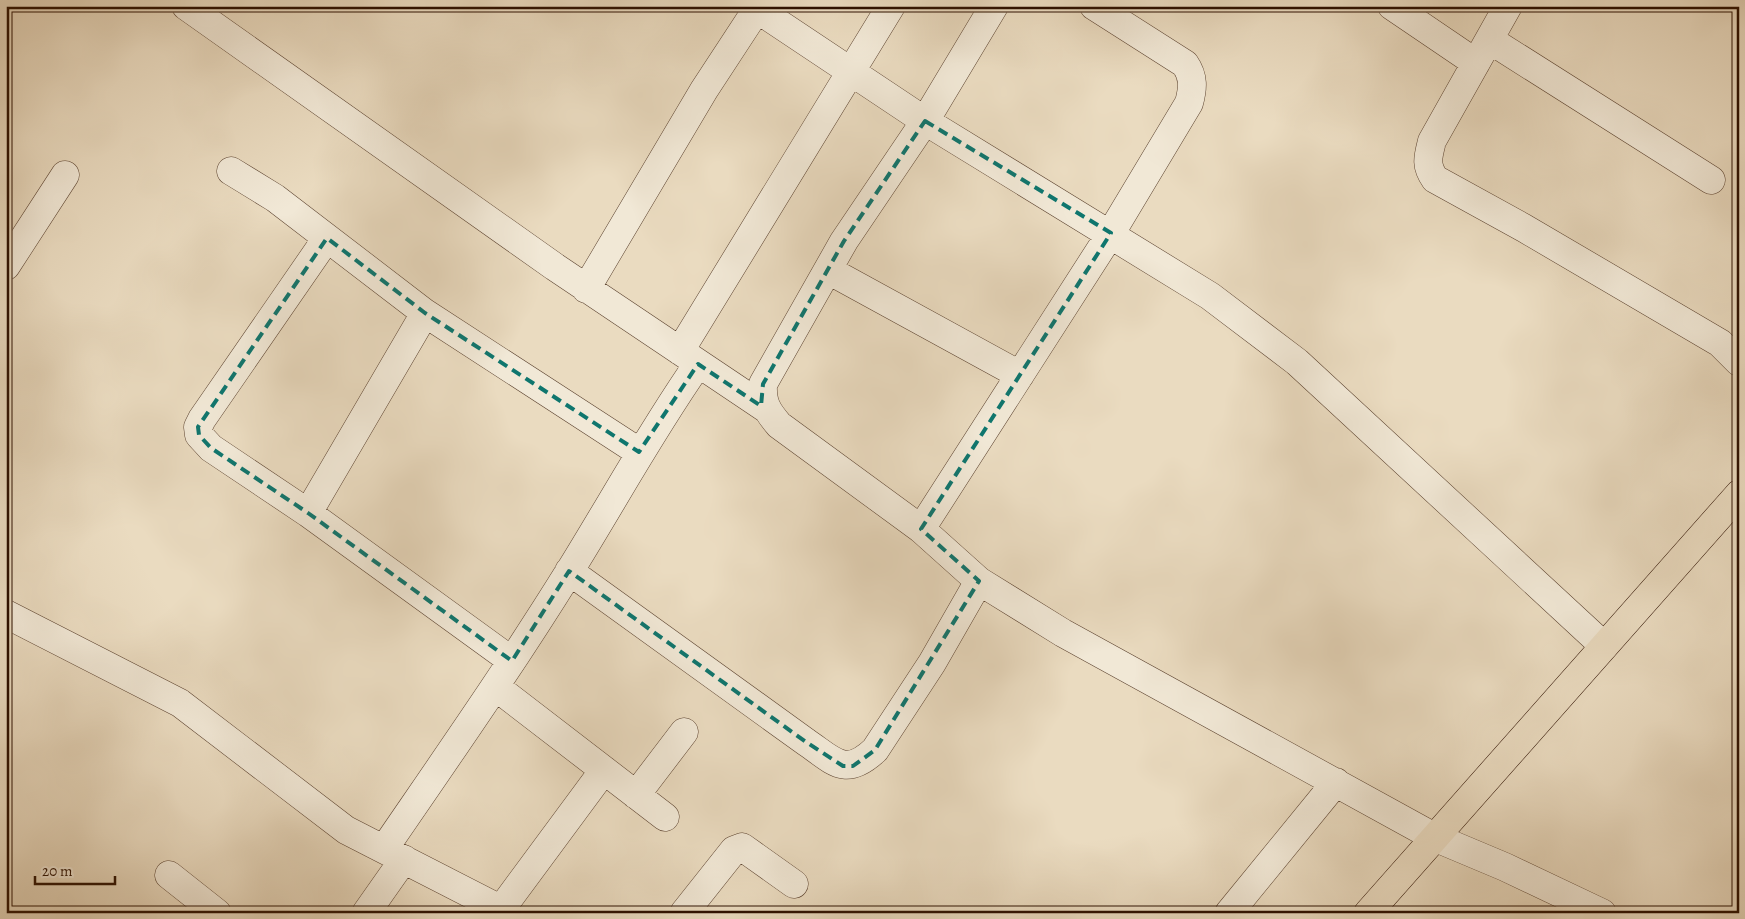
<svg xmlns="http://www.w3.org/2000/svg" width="1745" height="919" viewBox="0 0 1745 919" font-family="Alegreya,serif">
  <rect width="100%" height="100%" fill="#eadbc0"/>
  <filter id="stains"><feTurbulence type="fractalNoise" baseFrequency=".004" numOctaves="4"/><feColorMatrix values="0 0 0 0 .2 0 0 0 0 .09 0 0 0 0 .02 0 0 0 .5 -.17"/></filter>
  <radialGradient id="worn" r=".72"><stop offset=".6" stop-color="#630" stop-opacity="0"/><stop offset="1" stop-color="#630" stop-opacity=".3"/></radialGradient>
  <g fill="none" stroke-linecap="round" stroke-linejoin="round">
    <defs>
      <path id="street" d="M 186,6 L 555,267 L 765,408
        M 994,6 L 925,121 L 844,241 L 763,384 C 762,403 767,411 779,425 L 921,529 L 979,581 L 1063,633 L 1436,838 L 1505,867 L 1602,913
        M 1392,6 L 1476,63
        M 1508,6 L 1432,141 C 1428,157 1425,165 1435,179 L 1524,228 L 1720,343 L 1739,362
        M 757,9 L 925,121 L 1210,296 L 1297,362 L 1604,646
        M 1490,40 L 1711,180
        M 231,171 L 275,198 L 425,313 L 639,452
        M 327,238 L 202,419 L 198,427 L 199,435 L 211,448 L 308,513 L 512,661
        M 6,266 L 65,175
        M 828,270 L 1020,375
        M 586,289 L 704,90 L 759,6
        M 680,351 L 891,6
        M 308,513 L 425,313
        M 921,529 L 1111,233 L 1189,103 C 1193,88 1194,77 1185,64 L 1094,6
        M 569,571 L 806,742 C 834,761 845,778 875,750 L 932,663 L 979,581
        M 6,614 L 180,703 L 346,830 L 508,913
        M 496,687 L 665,817
        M 636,795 L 684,732
        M 384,849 C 447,757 510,667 569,572 C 612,503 651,431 698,364
        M 169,875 L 217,913
        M 502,908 L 604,770
        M 366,913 L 404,859
        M 684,913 L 734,850 L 742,847 L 794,884
        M 1229,913 L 1336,782"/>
      <path id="highway" d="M 1368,913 L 1739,494"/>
    </defs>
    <use href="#street" stroke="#5c4330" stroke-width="29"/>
    <use href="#highway" stroke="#2d1000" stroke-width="29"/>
    <use href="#street" stroke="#f1e8d6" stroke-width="28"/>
    <use href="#highway" stroke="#eadbc0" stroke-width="28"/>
  </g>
  <path fill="none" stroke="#0f766e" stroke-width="4" stroke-dasharray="10 6" stroke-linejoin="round" d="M 925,121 L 1111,233 L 921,529 L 979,581 L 875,750 L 853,766 L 843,766 L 806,742 L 569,571 L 512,661 L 308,513 L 211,448 L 199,435 L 198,427 L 327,238 L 425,313 L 639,452 L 698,364 L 761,406 L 763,384 L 844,241 Z"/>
  <rect width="1745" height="919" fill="none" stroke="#eadbc0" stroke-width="25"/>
  <rect x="8" y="8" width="1730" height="904" fill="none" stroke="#2d1000" stroke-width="2.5"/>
  <rect x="12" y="12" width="1720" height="894" fill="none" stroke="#2d1000"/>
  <path d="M35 876v8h80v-8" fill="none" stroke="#2d1000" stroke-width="2.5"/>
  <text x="42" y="876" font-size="15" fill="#2d1000" stroke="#f1e8d6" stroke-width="4" paint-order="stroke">20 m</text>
  <rect width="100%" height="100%" filter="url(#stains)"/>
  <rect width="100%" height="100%" fill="url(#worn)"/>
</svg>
